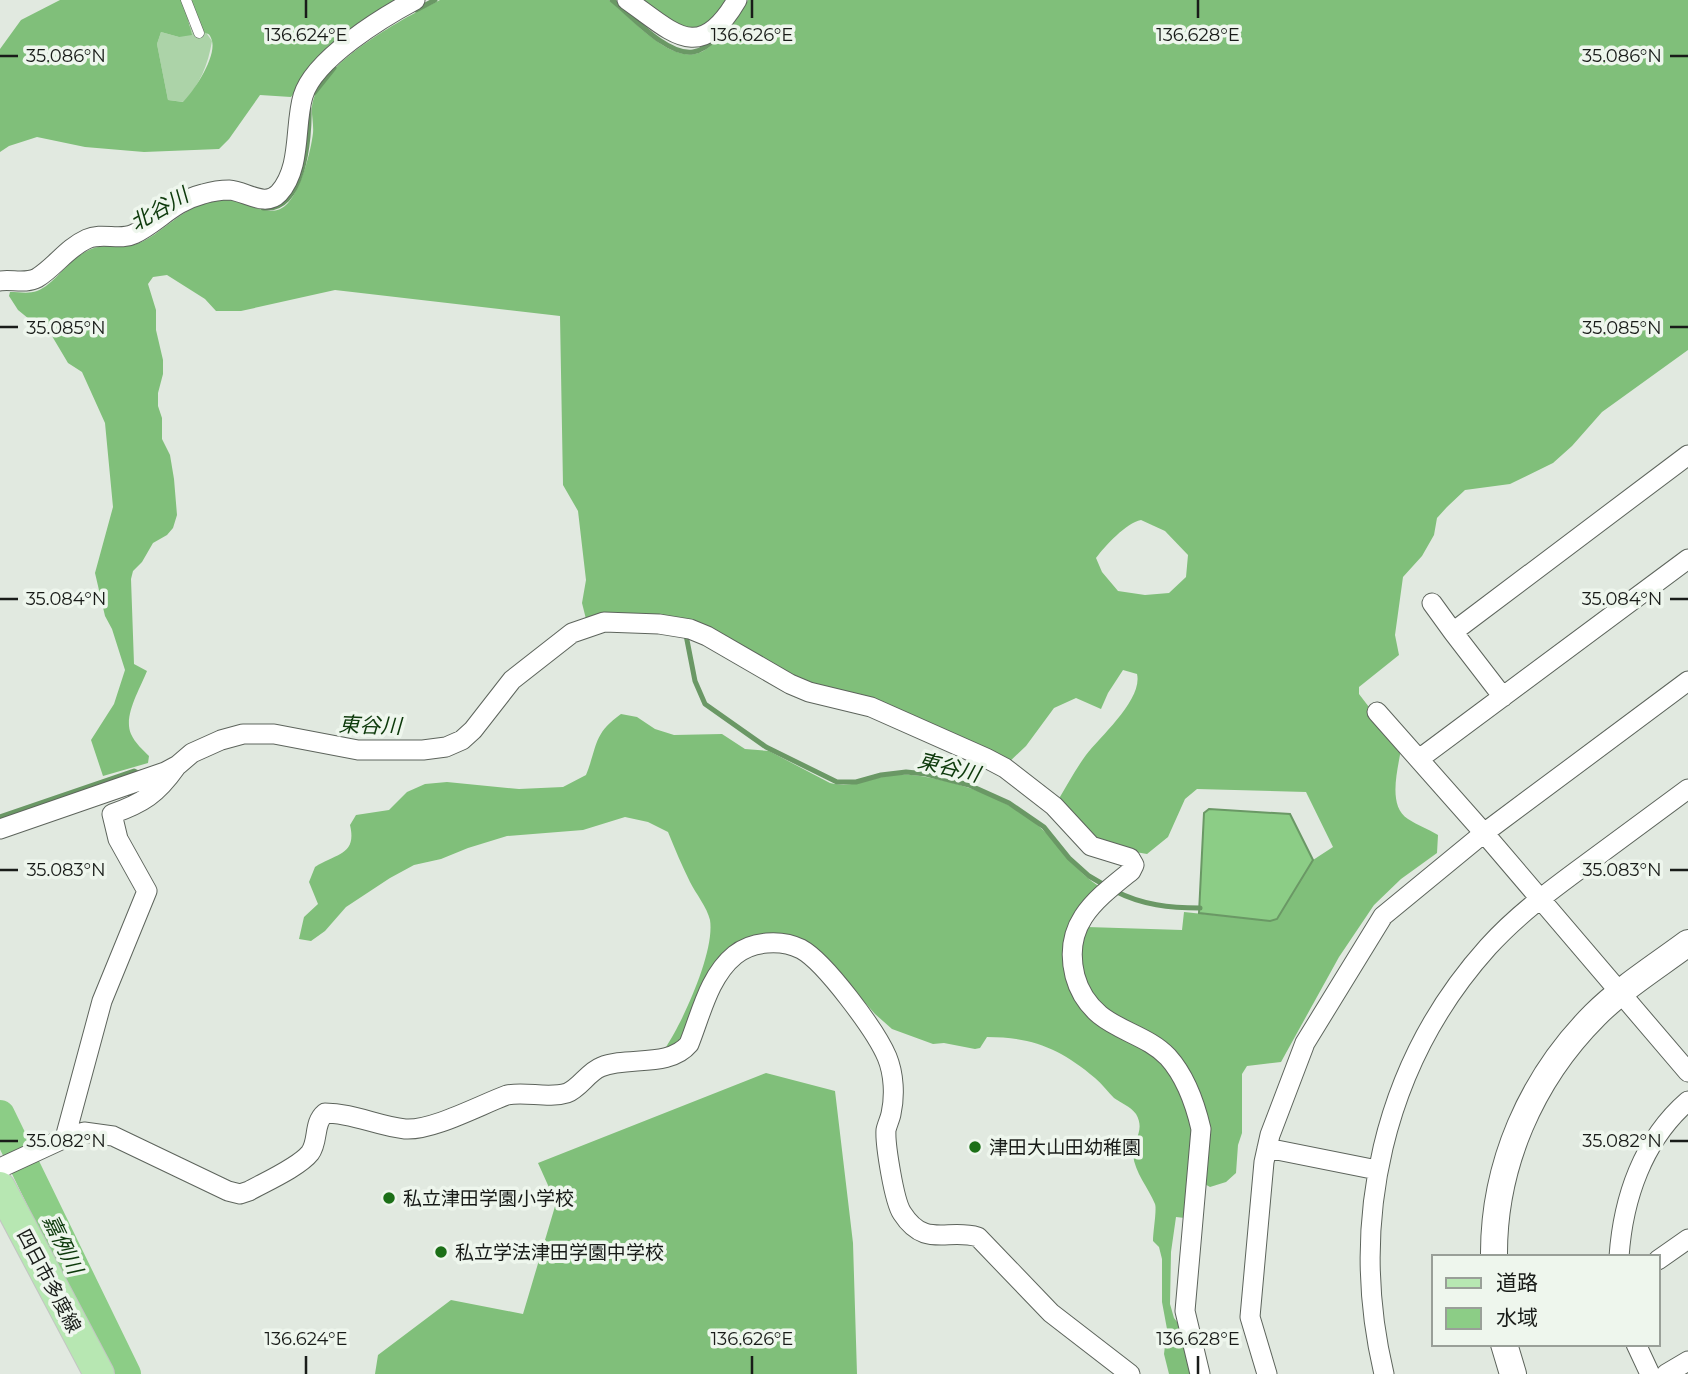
<svg xmlns="http://www.w3.org/2000/svg" width="1688" height="1374" viewBox="0 0 1688 1374" font-family="Montserrat,'Noto Sans JP',sans-serif">
  <rect width="100%" height="100%" fill="#e1e9e0"/>
  <path fill="#acd3a8" d="M 183,0 L 212,41 C 208,65 200,84 184,102 L 168,100 L 157,44 L 161,32 L 179,37 L 191,25 L 185,15 Z"/>
  <path fill="#80bf7a" fill-rule="evenodd" d="M 60,0 L 183,0 L 192,35 L 179,37 L 161,32 L 157,44 L 168,100 L 183,102 C 194,91 219,54 211,38 C 209,32 207,35 203,31 C 197,24 194,9 190,0 L 407,0 L 304,81 L 291,97 L 260,95 L 229,139 L 219,149 L 144,152 L 85,147 L 37,137 L 9,146 L 0,152 L 0,49 L 21,20 Z
    M 440,0 L 609,0 C 629,16 667,60 695,54 C 705,52 711,45 718,39 C 731,26 739,16 748,0 L 1688,0 L 1688,350 L 1602,412 L 1572,446 L 1553,463 L 1510,484 L 1465,490 L 1447,507 L 1437,518 L 1434,535 L 1422,556 L 1403,577 L 1395,635 L 1399,655 L 1359,687 L 1359,694 L 1401,749 C 1398,769 1387,806 1408,819 C 1417,825 1428,829 1438,835 L 1437,853 L 1401,879 L 1374,905 L 1339,957 L 1281,1062 L 1247,1066 L 1242,1074 L 1242,1133 L 1238,1145 L 1236,1173 L 1226,1182 L 1210,1187 L 1203,1183 L 1195,1088 L 1098,1006 L 1078,962 L 1087,927 L 1182,930 L 1184,912 L 1270,921 L 1277,919 L 1313,860 L 1333,847 L 1306,792 L 1197,789 L 1185,799 L 1168,837 L 1147,854 L 1107,847 L 1057,802 C 1066,787 1075,770 1086,755 C 1101,736 1143,699 1137,674 L 1123,670 L 1108,693 L 1101,709 L 1076,698 L 1054,708 L 1026,746 L 1006,765 L 808,688 L 726,642 L 586,619 L 582,603 L 586,580 L 578,511 L 563,485 L 560,316 L 335,290 L 241,311 L 216,311 L 205,299 L 167,275 L 153,277 L 148,284 L 156,310 L 156,330 L 163,360 L 163,374 L 158,393 L 158,406 L 162,418 L 162,439 L 170,455 L 174,479 L 177,515 L 173,528 L 167,535 L 153,543 L 142,562 L 133,571 L 131,579 L 134,664 L 147,671 C 140,689 123,716 131,734 C 135,743 143,750 149,756 L 148,763 L 103,776 L 91,740 L 114,704 L 125,670 L 112,629 L 105,616 L 95,573 L 113,507 L 105,423 L 82,372 L 68,363 L 46,326 L 29,319 L 18,310 L 9,296 L 10,292 C 19,292 29,294 37,291 C 55,284 68,260 87,251 C 104,242 117,249 133,245 C 156,240 178,210 207,203 C 214,201 221,199 228,200 C 248,201 271,222 288,203 C 301,189 311,151 313,133 C 314,122 310,111 313,101 C 324,61 405,17 440,0 ZM 1141,520 L 1165,531 L 1188,555 L 1186,577 L 1169,593 L 1145,595 L 1118,591 L 1102,572 L 1096,558 C 1105,546 1126,523 1141,520 Z
    M 631,0 L 733,0 L 694,36 Z
    M 621,714 L 637,717 L 655,729 L 674,735 L 722,734 L 745,749 L 769,751 L 830,783 C 854,789 871,777 894,775 C 904,774 916,775 926,777 C 967,784 1012,801 1043,830 C 1064,849 1076,872 1100,887 L 1067,980 L 1171,1072 L 1191,1115 L 1192,1142 L 1185,1218 L 1176,1217 L 1171,1252 L 1170,1304 L 1174,1318 L 1181,1327 L 1192,1374 L 1169,1374 L 1164,1354 L 1167,1329 L 1162,1302 L 1162,1259 L 1159,1247 L 1153,1241 C 1153,1232 1157,1209 1155,1204 C 1148,1187 1135,1173 1133,1155 C 1132,1141 1146,1131 1136,1114 C 1130,1106 1121,1103 1114,1098 C 1108,1092 1102,1084 1095,1078 C 1061,1049 1032,1037 987,1037 L 980,1048 L 975,1049 L 944,1043 L 933,1044 L 892,1029 L 875,1014 L 825,957 L 767,934 L 751,936 L 737,943 L 712,966 L 683,1036 L 676,1045 L 666,1047 C 683,1021 715,952 710,920 C 707,907 696,894 690,882 C 682,866 675,849 668,832 L 648,822 L 625,817 L 583,830 L 507,836 L 468,848 L 441,859 L 414,865 L 390,878 L 346,907 L 325,931 L 311,941 L 299,939 L 304,917 L 318,904 L 309,882 L 315,867 C 337,853 357,855 350,825 L 356,815 L 389,810 L 407,792 L 425,784 L 447,782 L 519,789 L 563,787 L 586,775 C 598,745 593,734 621,714 Z
    M 766,1073 L 835,1091 L 853,1243 L 857,1374 L 375,1374 L 378,1355 L 451,1300 L 523,1314 L 556,1203 L 538,1163 Z"/>
  <path fill="#8ccd86" stroke="#6a9865" stroke-width="2" d="M 1209,809 L 1290,814 L 1313,860 L 1277,919 L 1270,921 L 1199,913 L 1204,813 Z"/>
  <g fill="none" stroke-linecap="round" stroke-linejoin="round">
    <path stroke="#6a9865" stroke-width="5" d="M 612,0 C 631,15 667,56 693,52 C 702,51 709,44 716,38
      M 416,10 L 435,0
      M 314,93 L 334,68
      M 263,208 C 304,213 310,137 309,108
      M 686,635 L 695,681 L 705,704 L 766,747 L 837,782 L 856,782 L 881,775 L 906,772 L 926,774 L 969,785 L 1009,803 L 1044,827 L 1069,858 L 1089,876 L 1106,886
      M 0,817 L 134,771 L 138,773 L 141,772
      M 1115,891 C 1142,905 1170,908 1200,908"/>
    <path stroke="#8ccd86" stroke-width="30" d="M 0,1115 L 126,1374"/>
    <defs>
      <path id="lane" d="M 186,0 L 199,33"/>
      <path id="street" d="M 627,0 C 673,32 699,65 737,0
        M 0,281 C 11,279 26,284 37,278 C 55,267 67,248 87,239 C 102,232 120,241 134,234 C 159,222 172,202 203,194 C 210,192 221,190 229,190 C 246,191 265,208 279,193 C 302,167 294,126 303,96 C 314,59 383,17 415,0
        M 1432,603 L 1453,632
        M 1503,697 L 1453,632 L 1688,455
        M 1377,712 L 1484,833 L 1688,1072
        M 1419,759 L 1688,559
        M 0,829 L 165,772 L 178,765 L 192,753 L 221,740 L 243,734 L 274,734 L 358,750 L 423,750 L 446,747 L 462,740 L 473,730 L 512,680 L 572,633 L 604,622 L 659,624 L 690,629 L 707,636 L 790,684 L 809,692 L 871,707 L 986,758 L 1005,768 L 1054,806 L 1091,846 L 1130,858 L 1134,865 L 1131,871 C 1095,900 1062,924 1075,976 C 1079,991 1088,1005 1100,1015 C 1121,1032 1149,1037 1168,1057 C 1186,1077 1195,1103 1201,1129 L 1185,1311 L 1200,1374
        M 65,1138 L 84,1132 L 113,1136 L 228,1191 L 240,1194 L 249,1191 C 265,1182 299,1167 310,1153 C 319,1141 313,1123 325,1113 C 353,1113 377,1126 405,1129 C 432,1131 480,1105 507,1095 C 526,1091 548,1099 567,1093 C 580,1088 588,1072 601,1067 C 628,1056 669,1068 689,1044 C 701,1014 709,976 735,955 C 752,941 781,939 801,949 C 825,962 876,1031 887,1057 C 894,1074 895,1096 891,1114 C 890,1119 887,1125 886,1130 C 885,1144 894,1201 902,1213 C 925,1249 947,1228 978,1237 L 1051,1313 L 1130,1374
        M 1267,1148 L 1377,1170
        M 0,1168 L 65,1138 L 102,1001 L 147,891 L 118,839 L 112,814 C 143,803 157,794 176,767
        M 1619,1257 C 1623,1198 1643,1140 1688,1101
        M 1658,1260 L 1688,1239
        M 1636,1344 L 1650,1374
        M 1267,1374 L 1250,1317 L 1264,1162 L 1270,1135 L 1305,1043 L 1383,916 L 1484,833 L 1688,681
        M 1384,1374 C 1348,1222 1383,1064 1488,947 C 1517,915 1551,890 1585,865 C 1620,839 1654,814 1688,789
        M 1666,1374 L 1688,1361"/>
      <path id="secondary" d="M 1494,1257 C 1493,1166 1531,1079 1595,1015 C 1622,988 1657,966 1688,943
        M 1504,1344 L 1513,1374"/>
      <path id="primary" d="M 0,1187 L 99,1374"/>
    </defs>
    <use href="#lane" stroke="#5d645c" stroke-width="11"/>
    <use href="#street" stroke="#5d645c" stroke-width="21"/>
    <use href="#secondary" stroke="#5d645c" stroke-width="28"/>
    <use href="#primary" stroke="#c3c4c3" stroke-width="32"/>
    <use href="#lane" stroke="#fff" stroke-width="10"/>
    <use href="#street" stroke="#fff" stroke-width="19"/>
    <use href="#secondary" stroke="#fff" stroke-width="26"/>
    <use href="#primary" stroke="#b7e7b2" stroke-width="30"/>
  </g>
  <path fill="none" stroke="#191c19" stroke-width="2.5" d="M 306,0 L 306,18M 752,0 L 752,18M 1198,0 L 1198,18M 0,56 L 18,56M 1670,56 L 1688,56M 0,327 L 18,327M 1670,327 L 1688,327M 0,599 L 18,599M 1670,599 L 1688,599M 0,870 L 18,870M 1670,870 L 1688,870M 0,1141 L 18,1141M 1670,1141 L 1688,1141M 306,1356 L 306,1374M 752,1356 L 752,1374M 1198,1356 L 1198,1374"/>
  <g fill="#1b6f17" stroke="#eef6ed" stroke-width="2.5">
    <circle cx="975" cy="1147" r="7"/>
    <circle cx="389" cy="1198" r="7"/>
    <circle cx="441" cy="1252" r="7"/>
  </g>
  <g text-anchor="middle" dominant-baseline="central" stroke-width="7" stroke-linejoin="round" paint-order="stroke">
    <g font-size="19" fill="#191c19" stroke="#eef6ed" text-anchor="start">
      <text x="989" y="1147">津田大山田幼稚園</text>
      <text x="403" y="1198">私立津田学園小学校</text>
      <text x="455" y="1252">私立学法津田学園中学校</text>
    </g>
    <g font-size="19" fill="#191c19" stroke="#eef6ed">
      <text transform="translate(49 1281) rotate(62)">四日市多度線</text>
    </g>
    <g font-size="21" font-style="italic" fill="#0c390a" stroke="#eef6ed">
      <text transform="translate(159 209) rotate(-30)">北谷川</text>
      <text transform="translate(370 725) rotate(2)">東谷川</text>
      <text transform="translate(949 767) rotate(14)">東谷川</text>
      <text transform="translate(63 1244) rotate(64)">嘉例川</text>
    </g>
  </g>
  <g font-size="18" text-anchor="middle" fill="#191c19" stroke="#eef6ed" stroke-width="7" stroke-linejoin="round" paint-order="stroke">
    <text x="306" y="41">136.624°E</text>
    <text x="752" y="41">136.626°E</text>
    <text x="1198" y="41">136.628°E</text>
    <text x="66" y="62">35.086°N</text>
    <text x="1622" y="62">35.086°N</text>
    <text x="66" y="334">35.085°N</text>
    <text x="1622" y="334">35.085°N</text>
    <text x="66" y="605">35.084°N</text>
    <text x="1622" y="605">35.084°N</text>
    <text x="66" y="876">35.083°N</text>
    <text x="1622" y="876">35.083°N</text>
    <text x="66" y="1147">35.082°N</text>
    <text x="1622" y="1147">35.082°N</text>
    <text x="306" y="1345">136.624°E</text>
    <text x="752" y="1345">136.626°E</text>
    <text x="1198" y="1345">136.628°E</text>
  </g>
  <rect x="1432" y="1255" width="228" height="91" fill="#eef6ed" stroke="#999f98" stroke-width="2"/>
  <rect x="1446" y="1278" width="35" height="10" fill="#b7e7b2" stroke="#999f98" stroke-width="2"/>
  <text x="1496" y="1290" font-size="21" fill="#191c19">道路</text>
  <rect x="1446" y="1308" width="35" height="21" fill="#8ccd86" stroke="#999f98" stroke-width="2"/>
  <text x="1496" y="1325" font-size="21" fill="#191c19">水域</text>
</svg>
